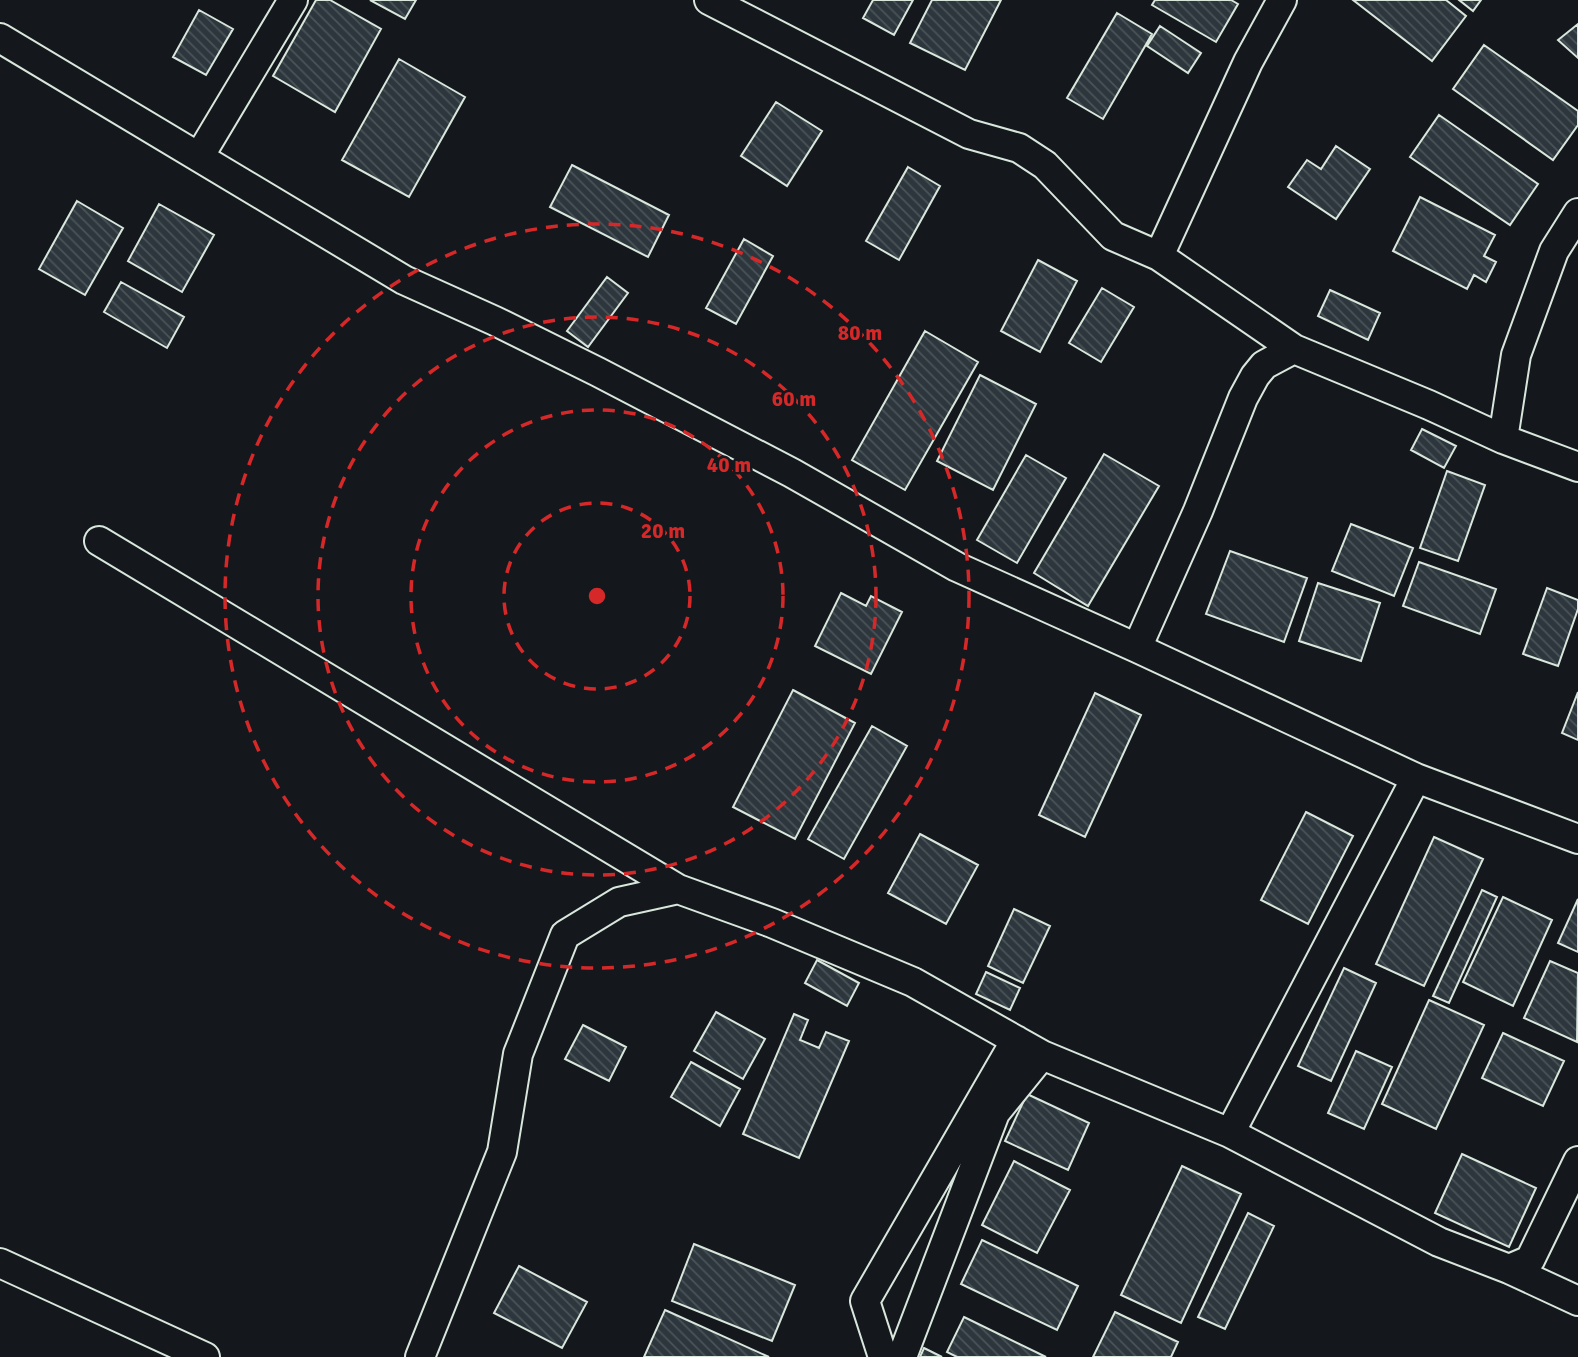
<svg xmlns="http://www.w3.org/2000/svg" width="1578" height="1357" viewBox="0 0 1578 1357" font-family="Signika,sans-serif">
  <defs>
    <pattern id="building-back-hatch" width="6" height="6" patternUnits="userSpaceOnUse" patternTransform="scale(1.75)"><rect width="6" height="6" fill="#2c363c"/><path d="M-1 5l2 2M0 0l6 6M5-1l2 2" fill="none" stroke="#4a5358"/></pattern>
  </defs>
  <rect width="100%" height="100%" fill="#14181c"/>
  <path fill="url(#building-back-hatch)" stroke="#d8e6dc" stroke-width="2" d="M 316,0 L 330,0 L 381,29 L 335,112 L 273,76 Z
    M 370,0 L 416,0 L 405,19 Z
    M 873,0 L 913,0 L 894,35 L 863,18 Z
    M 932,0 L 1001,0 L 965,70 L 910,43 Z
    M 1155,0 L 1231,0 L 1238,4 L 1216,42 L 1152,5 Z
    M 1353,0 L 1446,0 L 1466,16 L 1432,61 Z
    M 1459,0 L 1481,0 L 1473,11 Z
    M 199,10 L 233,29 L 206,75 L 173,57 Z
    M 1117,13 L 1152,34 L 1103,119 L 1067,98 Z
    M 1578,24 L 1578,58 L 1558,40 Z
    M 1160,26 L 1201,53 L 1188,73 L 1147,46 Z
    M 1484,45 L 1578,111 L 1578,125 L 1553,160 L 1453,89 Z
    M 399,59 L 465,97 L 409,197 L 342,160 Z
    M 776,102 L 822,131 L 787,186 L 741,156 Z
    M 1439,115 L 1538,184 L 1510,225 L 1410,157 Z
    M 1336,146 L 1370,169 L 1336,219 L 1288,187 L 1307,160 L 1321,169 Z
    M 572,165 L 669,215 L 648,257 L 550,207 Z
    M 908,167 L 940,186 L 899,260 L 866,241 Z
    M 1420,197 L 1495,235 L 1484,256 L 1496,262 L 1486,282 L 1474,275 L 1467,289 L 1393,251 Z
    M 77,201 L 123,228 L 85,295 L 39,269 Z
    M 159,204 L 214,235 L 182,292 L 128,261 Z
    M 744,239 L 773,256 L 736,324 L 706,308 Z
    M 1038,260 L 1077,281 L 1040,352 L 1001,331 Z
    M 607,277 L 628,293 L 588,347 L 567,331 Z
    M 121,282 L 184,317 L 167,348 L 104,312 Z
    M 1102,288 L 1134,307 L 1101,362 L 1069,343 Z
    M 1330,290 L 1380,313 L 1368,340 L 1318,316 Z
    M 925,331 L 978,362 L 905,490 L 852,460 Z
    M 980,375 L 1036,404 L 993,490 L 937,461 Z
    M 1422,429 L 1456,446 L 1444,468 L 1411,450 Z
    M 1104,454 L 1159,486 L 1088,606 L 1034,573 Z
    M 1026,455 L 1066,478 L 1017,563 L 977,540 Z
    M 1447,471 L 1485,485 L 1458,561 L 1420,548 Z
    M 1351,524 L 1413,548 L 1394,596 L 1332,571 Z
    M 1230,551 L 1307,578 L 1284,642 L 1206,614 Z
    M 1419,562 L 1496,589 L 1480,634 L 1403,606 Z
    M 1318,583 L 1380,603 L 1361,661 L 1299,641 Z
    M 1547,588 L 1578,600 L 1578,609 L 1558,666 L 1523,654 Z
    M 841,593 L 866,606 L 871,596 L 902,612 L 871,674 L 815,646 Z
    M 793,690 L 855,723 L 795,839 L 733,807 Z
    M 1578,692 L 1578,740 L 1562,733 Z
    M 1095,693 L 1141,715 L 1085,837 L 1039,815 Z
    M 872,726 L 907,746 L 844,859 L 808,839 Z
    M 1306,812 L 1353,836 L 1308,924 L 1261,900 Z
    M 920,834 L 978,865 L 946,924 L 888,893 Z
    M 1434,837 L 1483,859 L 1424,986 L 1376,964 Z
    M 1482,890 L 1497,897 L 1449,1003 L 1433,996 Z
    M 1503,897 L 1552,920 L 1513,1006 L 1463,982 Z
    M 1578,899 L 1578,952 L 1558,943 Z
    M 1014,909 L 1050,926 L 1023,983 L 988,966 Z
    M 817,960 L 859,983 L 847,1006 L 805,983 Z
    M 1550,961 L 1578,973 L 1577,1042 L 1524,1018 Z
    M 1344,968 L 1376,983 L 1331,1081 L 1298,1066 Z
    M 986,972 L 1020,988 L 1010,1010 L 976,994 Z
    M 1429,1000 L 1484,1025 L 1436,1129 L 1382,1104 Z
    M 716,1012 L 765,1039 L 743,1079 L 694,1051 Z
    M 794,1014 L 808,1020 L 800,1040 L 819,1048 L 826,1032 L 849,1041 L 799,1158 L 743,1134 Z
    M 583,1025 L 626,1047 L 609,1081 L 565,1059 Z
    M 1503,1033 L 1564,1061 L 1543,1106 L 1482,1078 Z
    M 1356,1051 L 1392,1067 L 1364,1129 L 1328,1113 Z
    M 691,1062 L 740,1089 L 720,1126 L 671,1097 Z
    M 1027,1094 L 1089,1123 L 1068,1170 L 1005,1141 Z
    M 1462,1154 L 1536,1188 L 1509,1247 L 1435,1213 Z
    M 1014,1161 L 1070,1190 L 1037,1253 L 982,1225 Z
    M 1182,1166 L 1241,1194 L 1181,1323 L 1121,1295 Z
    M 1248,1213 L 1274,1226 L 1225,1329 L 1198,1317 Z
    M 982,1240 L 1078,1286 L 1057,1330 L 961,1284 Z
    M 694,1244 L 795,1285 L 772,1341 L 672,1301 Z
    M 519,1266 L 587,1302 L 562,1348 L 494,1313 Z
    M 665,1310 L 769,1357 L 644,1357 Z
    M 1115,1312 L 1178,1342 L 1171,1357 L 1093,1357 Z
    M 964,1317 L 1046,1357 L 957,1357 L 947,1352 Z
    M 924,1348 L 942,1357 L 920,1357 Z"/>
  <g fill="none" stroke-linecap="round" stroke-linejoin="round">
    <defs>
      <path id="minor" d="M 709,0 L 969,134 L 1019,148 L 1045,165 L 1113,236 L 1159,256 L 1294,349 L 1429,405 L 1503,439 L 1578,467
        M 0,38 L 404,280 L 495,321 L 598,372 L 792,473 L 957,567 L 1137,648 L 1416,778 L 1578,839
        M 199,157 L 293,0
        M 1159,256 L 1248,62 L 1282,0
        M 1503,439 L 1516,355 L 1554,251 L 1578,213
        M 99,541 L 678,889
        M 1137,648 L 1198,511 L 1243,398 L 1255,376 L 1264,365 L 1294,349
        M 1230,1133 L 1416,778
        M 0,1263 L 205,1357
        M 1509,1269 L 1578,1301
        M 420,1357 L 502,1152 L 518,1054 L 565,935 L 619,902 L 678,889 L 772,923 L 913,982 L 1042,1055 L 1230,1133 L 1439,1242 L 1509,1269 L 1530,1260 L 1578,1161
        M 883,1357 L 865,1301 L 1016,1040
        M 902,1357 L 995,1113 L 1042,1055"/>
    </defs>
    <use href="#minor" stroke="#d8e6dc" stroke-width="32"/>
    <use href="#minor" stroke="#14181c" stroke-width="28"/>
  </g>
  <g fill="none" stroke="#d62828" stroke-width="3.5" stroke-dasharray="12 9">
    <circle cx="597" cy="596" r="93"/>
    <circle cx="597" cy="596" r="186"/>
    <circle cx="597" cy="596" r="279"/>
    <circle cx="597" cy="596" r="372"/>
  </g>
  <circle cx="597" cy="596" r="10" fill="#d62828" stroke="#14181c" stroke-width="3.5"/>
  <g font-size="21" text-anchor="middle" font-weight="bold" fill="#d62828" stroke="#14181c" stroke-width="5" stroke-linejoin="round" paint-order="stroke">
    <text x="860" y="340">80 m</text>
    <text x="794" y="406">60 m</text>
    <text x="729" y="472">40 m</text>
    <text x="663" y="538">20 m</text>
  </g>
</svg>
